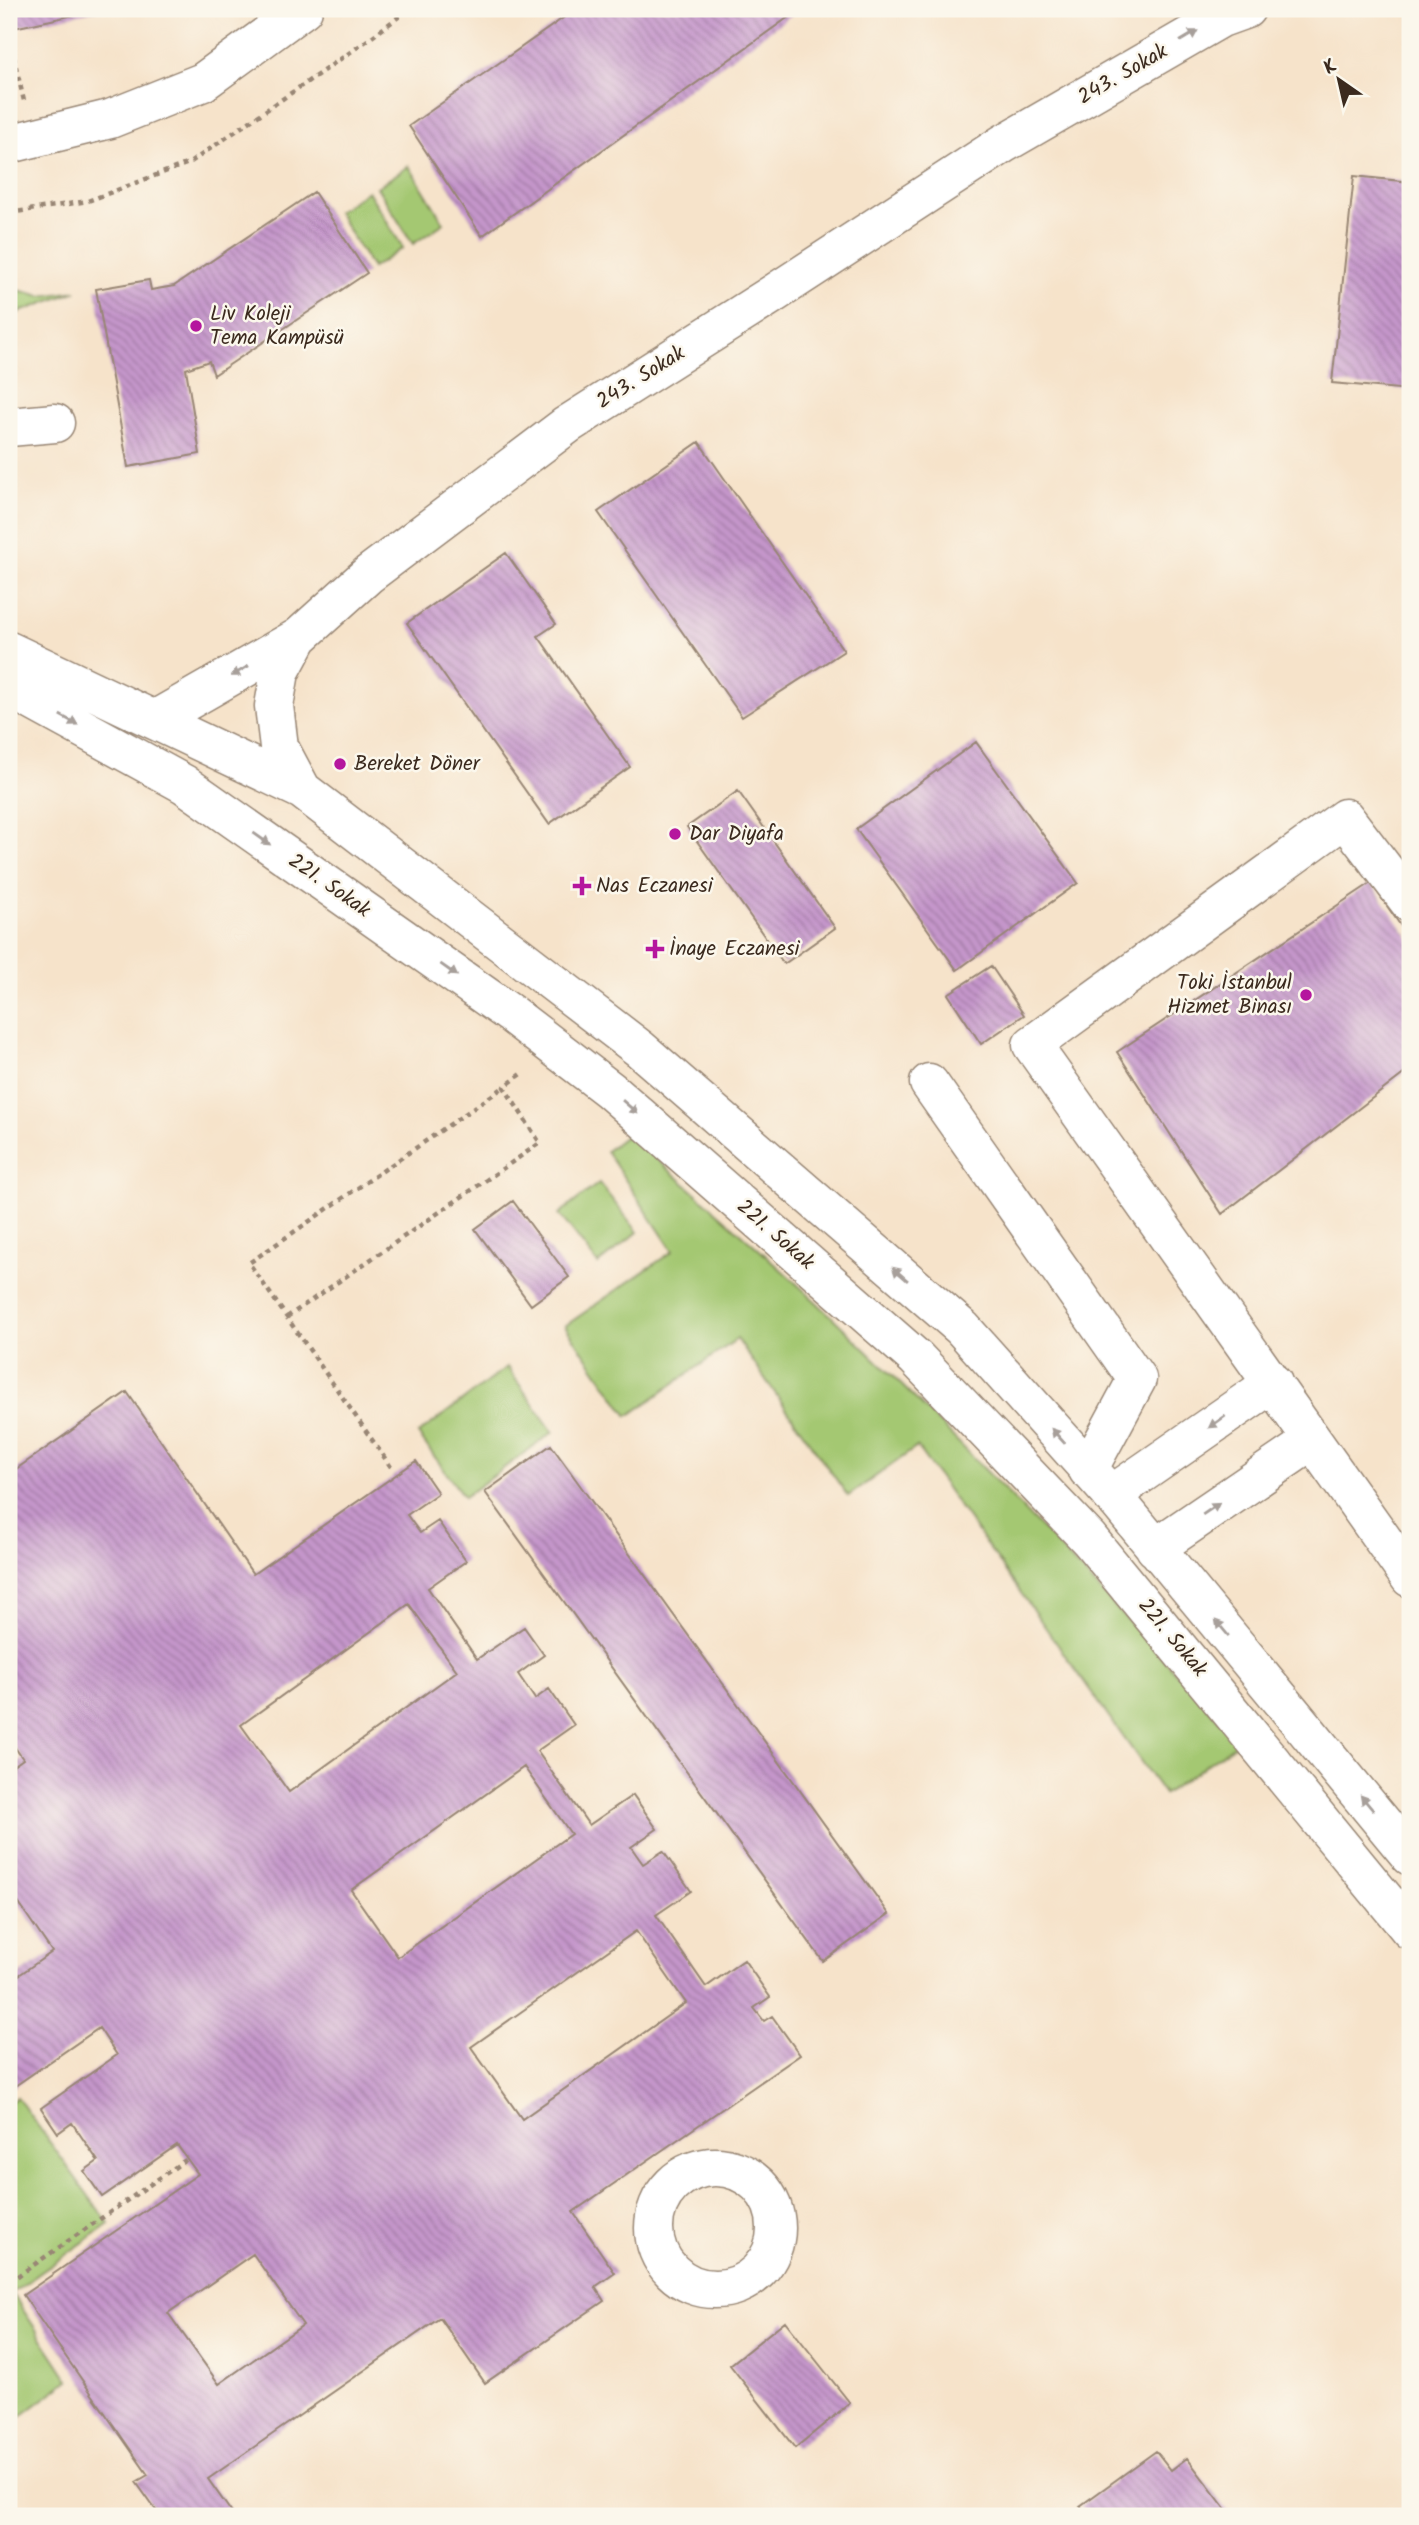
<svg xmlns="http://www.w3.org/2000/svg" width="1419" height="2525" viewBox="0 0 1419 2525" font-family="Kalam,sans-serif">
  <defs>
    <pattern id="building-back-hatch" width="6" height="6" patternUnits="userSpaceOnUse" patternTransform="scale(1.75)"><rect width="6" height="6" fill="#c596cb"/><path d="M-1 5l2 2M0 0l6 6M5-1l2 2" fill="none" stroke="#a17ba4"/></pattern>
  </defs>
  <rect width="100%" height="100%" fill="#fbf7ec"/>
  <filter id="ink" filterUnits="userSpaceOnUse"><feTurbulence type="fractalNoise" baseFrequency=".0143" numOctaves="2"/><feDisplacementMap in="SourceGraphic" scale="14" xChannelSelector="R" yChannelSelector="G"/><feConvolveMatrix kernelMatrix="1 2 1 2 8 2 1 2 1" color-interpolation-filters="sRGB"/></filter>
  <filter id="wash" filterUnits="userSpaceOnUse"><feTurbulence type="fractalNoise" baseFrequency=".00686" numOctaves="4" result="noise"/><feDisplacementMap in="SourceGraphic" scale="28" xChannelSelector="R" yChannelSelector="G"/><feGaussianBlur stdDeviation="1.57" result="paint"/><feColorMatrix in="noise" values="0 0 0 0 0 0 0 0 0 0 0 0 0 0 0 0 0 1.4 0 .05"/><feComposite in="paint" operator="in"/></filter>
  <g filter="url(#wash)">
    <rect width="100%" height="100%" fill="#f6e3ca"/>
    <path fill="#a4c872" stroke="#707948" stroke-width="2" d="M 409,166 L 444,223 L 413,244 L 377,187 Z
      M 368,191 L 403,248 L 372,268 L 337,212 Z
      M 9,288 L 42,296 L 77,291 L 9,316 Z
      M 628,1134 C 707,1203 788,1273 863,1347 C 993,1474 1117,1607 1239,1742 L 1164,1794 L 917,1447 L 848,1496 L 737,1339 L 628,1416 L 565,1326 L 673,1251 L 606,1151 Z
      M 599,1183 L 638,1232 L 598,1264 L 559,1214 Z
      M 507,1367 L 553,1432 L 464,1497 L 418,1434 Z
      M 17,2097 L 109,2224 L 12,2293 L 69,2380 L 9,2425 L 9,2103 Z"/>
    <g id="blocks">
      <path fill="url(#building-back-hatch)" fill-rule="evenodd" d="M 9,9 L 98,9 L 98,10 L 9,29 Z
        M 576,9 L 800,9 L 482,236 L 409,126 Z
        M 1354,176 L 1410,182 L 1410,390 L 1332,383 Z
        M 314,192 L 367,273 L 214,375 L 209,361 L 186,369 L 200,454 L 128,467 L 96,289 L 149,280 L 151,290 L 174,286 Z
        M 699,442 L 844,651 L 742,717 L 598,512 Z
        M 506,553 L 556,624 L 538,636 L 630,767 L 549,824 L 407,623 Z
        M 976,742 L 1078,883 L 957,970 L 856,829 Z
        M 738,791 L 835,928 L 784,964 L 687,827 Z
        M 1371,883 L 1410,939 L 1410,1069 L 1222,1214 L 1117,1052 Z
        M 991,966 L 1024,1015 L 981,1044 L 948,994 Z
        M 513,1201 L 569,1277 L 531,1305 L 475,1229 Z
        M 127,1392 L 253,1574 L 416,1461 L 438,1493 L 407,1515 L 420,1533 L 438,1521 L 466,1561 L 428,1588 L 477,1659 L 524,1627 L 544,1655 L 518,1674 L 535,1699 L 549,1689 L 574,1725 L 537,1751 L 589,1825 L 633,1795 L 657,1829 L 631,1847 L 643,1864 L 663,1851 L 691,1891 L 656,1915 L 706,1987 L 744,1960 L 770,1997 L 754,2008 L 764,2021 L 772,2016 L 800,2055 L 573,2212 L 615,2273 L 595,2287 L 604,2301 L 485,2383 L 440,2318 L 208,2479 L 234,2516 L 160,2516 L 136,2482 L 148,2475 L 23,2295 L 198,2174 L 177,2145 L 102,2197 L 84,2171 L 98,2161 L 72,2123 L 58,2133 L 41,2108 L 117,2055 L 99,2028 L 9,2090 L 9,1982 L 52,1952 L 9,1889 L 9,1769 L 23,1759 L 9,1739 L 9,1474 ZM 409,1604 L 457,1671 L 289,1792 L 241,1725 ZM 524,1767 L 571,1834 L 398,1957 L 351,1890 ZM 636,1931 L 686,2003 L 522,2119 L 471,2047 ZM 253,2254 L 303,2325 L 219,2384 L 168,2313 Z
        M 551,1445 L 889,1914 L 823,1961 L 485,1492 Z
        M 785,2321 L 850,2403 L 795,2448 L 730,2365 Z
        M 1156,2451 L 1171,2470 L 1187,2458 L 1231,2516 L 1087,2516 L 1080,2506 Z"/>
    </g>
  </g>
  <g filter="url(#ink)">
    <use href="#blocks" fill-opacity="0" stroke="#988674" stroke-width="2"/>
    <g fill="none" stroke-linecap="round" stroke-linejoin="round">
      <defs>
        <path id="minor" d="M 9,144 L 110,119 L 203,82 L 303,9
          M 9,427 L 55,423
          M 299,637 L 280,672 L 274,706 L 279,747 L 302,790
          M 9,651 L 302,790 L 640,1049 L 962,1328 L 1118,1502 L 1410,1856
          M 9,688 L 184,784 L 511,1014 L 610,1090 L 916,1358 L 1089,1539 L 1410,1930
          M 156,719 L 299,637 L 369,574 L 567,425 L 773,294 L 1003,144 L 1221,18 L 1246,9
          M 1410,903 L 1345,818 L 1032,1045 L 1410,1578
          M 929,1083 L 1137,1379 L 1088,1470
          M 1111,1495 L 1273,1383
          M 1155,1548 L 1312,1441
          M654 2228a61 61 0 1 1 122 0a61 61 0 1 1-122 0Z"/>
      </defs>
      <use href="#minor" stroke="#988674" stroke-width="41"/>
      <path stroke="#988674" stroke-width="4.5" stroke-dasharray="5 5" stroke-linecap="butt" d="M 9,37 L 24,101
        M 9,213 L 88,201 L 191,162 L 365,42 L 409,9
        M 287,1317 L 540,1143 L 504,1087 L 523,1073
        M 391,1467 L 249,1263 L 504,1087
        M 9,2282 L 187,2159"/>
      <use href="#minor" stroke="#fff" stroke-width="38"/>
    </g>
    <defs><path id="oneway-solid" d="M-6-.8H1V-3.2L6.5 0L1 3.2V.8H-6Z" transform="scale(1.75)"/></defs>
    <g fill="#a79f9a">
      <use href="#oneway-solid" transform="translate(1189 36) rotate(-31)"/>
      <use href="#oneway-solid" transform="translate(240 671) rotate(150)"/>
      <use href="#oneway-solid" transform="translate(69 720) rotate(29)"/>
      <use href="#oneway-solid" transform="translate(262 839) rotate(35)"/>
      <use href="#oneway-solid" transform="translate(449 970) rotate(35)"/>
      <use href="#oneway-solid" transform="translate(630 1107) rotate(41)"/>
      <use href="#oneway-solid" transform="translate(900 1274) rotate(-139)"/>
      <use href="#oneway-solid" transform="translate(1217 1422) rotate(145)"/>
      <use href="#oneway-solid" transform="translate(1058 1436) rotate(-132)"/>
      <use href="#oneway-solid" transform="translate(1211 1509) rotate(-34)"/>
      <use href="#oneway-solid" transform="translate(1222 1628) rotate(-130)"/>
      <use href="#oneway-solid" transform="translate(1367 1803) rotate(-130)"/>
    </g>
  </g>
  <g fill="#b5179e" stroke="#fbf7ec" stroke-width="2.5">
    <circle cx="196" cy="326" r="7"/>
    <circle cx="340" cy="764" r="7"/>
    <circle cx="675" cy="834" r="7"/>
    <path d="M578.5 875.5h7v7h7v7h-7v7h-7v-7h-7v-7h7z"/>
    <path d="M651.5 938.5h7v7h7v7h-7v7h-7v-7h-7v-7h7z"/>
    <circle cx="1306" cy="995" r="7"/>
  </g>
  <g text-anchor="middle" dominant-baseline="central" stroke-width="5" stroke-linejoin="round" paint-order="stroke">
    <g font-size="21" fill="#3b2a1e" stroke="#fbf7ec">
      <text transform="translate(1123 75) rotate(-30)">243. Sokak</text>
      <text transform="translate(641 378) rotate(-32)">243. Sokak</text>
      <text transform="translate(329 886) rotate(35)">221. Sokak</text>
      <text transform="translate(775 1235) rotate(41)">221. Sokak</text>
      <text transform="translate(1172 1638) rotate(50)">221. Sokak</text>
    </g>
    <g font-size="21" fill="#3b2a1e" stroke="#fbf7ec" text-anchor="start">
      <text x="210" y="314">Liv Koleji<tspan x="210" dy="24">Tema Kampüsü</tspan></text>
      <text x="354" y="764">Bereket Döner</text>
      <text x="689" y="834">Dar Diyafa</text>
      <text x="596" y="886">Nas Eczanesi</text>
      <text x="669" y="949">İnaye Eczanesi</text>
      <text x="1292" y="983" text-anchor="end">Toki İstanbul<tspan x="1292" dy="24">Hizmet Binası</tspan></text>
    </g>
  </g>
  <rect width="1419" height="2525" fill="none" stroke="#fbf7ec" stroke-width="35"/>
  <g transform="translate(1339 80) rotate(326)" stroke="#fbf7ec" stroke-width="5" paint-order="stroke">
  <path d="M0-5L12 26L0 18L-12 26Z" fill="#3b2a1e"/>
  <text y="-10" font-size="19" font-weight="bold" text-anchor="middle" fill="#3b2a1e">K</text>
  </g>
</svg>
